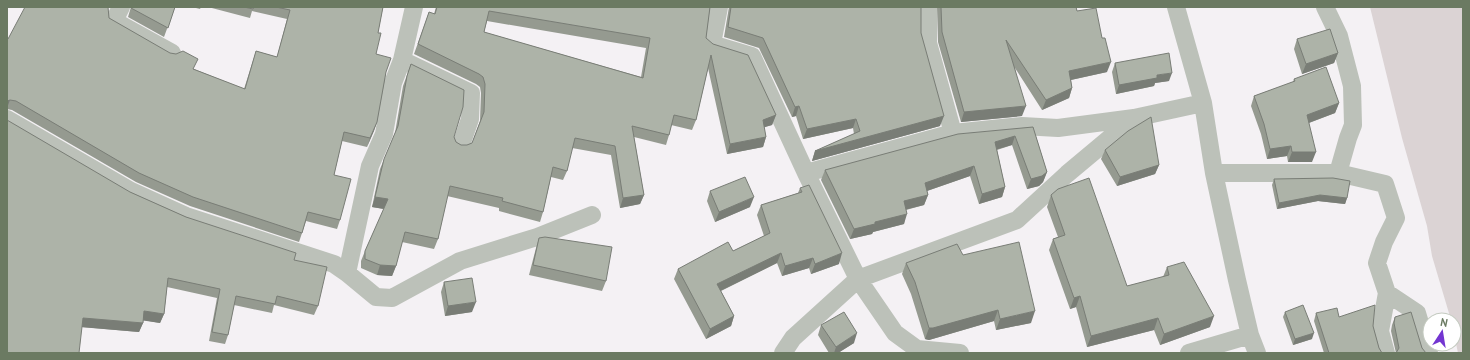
<svg xmlns="http://www.w3.org/2000/svg" width="1470" height="360" viewBox="0 0 1470 360" font-family="'PT Sans',sans-serif">
  <rect width="100%" height="100%" fill="#f4f1f4"/>
  <path fill="#dbd3d4" d="M 1370,7 L 1463,7 L 1463,353 L 1458,353 L 1454,334 L 1454,320 L 1451,320 L 1432,256 L 1427,226 L 1402,138 Z"/>
  <g fill="none" stroke-linecap="round" stroke-linejoin="round">
    <path stroke="#bcc1b9" stroke-width="18" d="M 121,7 L 114,21 L 172,53
      M 414,7 L 402,60 L 471,93 L 470,119 L 461,145
      M 719,7 L 712,44 L 752,56 L 806,173 L 858,279 L 793,338 L 783,353
      M 928,7 L 928,43 L 953,133
      M 1176,7 L 1203,103 L 1214,173 L 1237,280 L 1250,335 L 1257,353
      M 7,119 L 131,191 L 186,216 L 334,264 L 347,273 L 370,166 L 384,134 L 393,83 L 402,60
      M 806,173 L 953,133 L 1022,126 L 1058,128 L 1134,118 L 1203,103
      M 1214,173 L 1338,173 L 1348,138 L 1353,125 L 1352,86 L 1339,36 L 1325,7
      M 1338,173 L 1385,184 L 1396,218 L 1384,242 L 1377,263 L 1387,293 L 1380,331 L 1386,353
      M 347,273 L 376,297 L 392,298 L 460,261 L 537,237 L 592,215
      M 1387,293 L 1417,313 L 1429,353
      M 960,353 L 917,349 L 895,333 L 858,279 L 1017,220 L 1067,174 L 1134,118
      M 1189,353 L 1250,335"/>
  </g>
  <path fill="#959a90" fill-rule="evenodd" d="M 131,7 L 175,7 L 164,37 L 128,17 Z
    M 192,7 L 201,7 L 200,9 Z
    M 208,7 L 383,7 L 378,33 L 376,54 L 386,73 L 377,122 L 367,147 L 342,141 L 334,175 L 340,220 L 337,229 L 306,221 L 299,242 L 190,206 L 136,182 L 12,110 L 7,109 L 7,38 L 8,39 L 108,10 L 109,18 L 194,69 L 244,89 L 256,51 L 277,57 L 287,19 L 252,11 L 250,18 Z
    M 436,7 L 710,7 L 706,38 L 776,115 L 772,125 L 764,127 L 766,137 L 763,147 L 727,154 L 708,68 L 696,120 L 692,130 L 671,125 L 669,135 L 666,145 L 634,137 L 644,195 L 640,204 L 620,208 L 611,155 L 572,148 L 567,171 L 563,180 L 551,177 L 543,212 L 540,222 L 499,211 L 499,208 L 447,196 L 438,239 L 434,249 L 402,242 L 396,266 L 392,276 L 377,275 L 361,268 L 361,261 L 365,251 L 384,209 L 372,207 L 380,169 L 395,133 L 403,86 L 411,64 L 454,137 L 456,142 L 461,145 L 467,145 L 472,143 L 480,121 L 481,93 L 480,87 L 476,84 L 414,54 L 429,12 L 434,14 ZM 487,21 L 646,48 L 641,77 L 484,32 Z
    M 729,7 L 921,7 L 921,33 L 940,126 L 812,161 L 815,151 L 854,134 L 853,128 L 803,139 L 796,116 L 792,117 L 759,48 L 724,37 Z
    M 937,7 L 1076,7 L 1077,11 L 1107,72 L 1071,80 L 1072,88 L 1069,98 L 1042,110 L 1015,68 L 1022,116 L 961,122 L 938,42 Z
    M 1297,39 L 1338,53 L 1334,63 L 1302,74 L 1294,49 Z
    M 1115,63 L 1169,81 L 1155,83 L 1154,86 L 1116,94 L 1112,72 Z
    M 1294,79 L 1339,103 L 1335,113 L 1309,123 L 1312,162 L 1288,162 L 1287,156 L 1267,159 L 1261,134 L 1251,106 L 1254,96 L 1293,82 Z
    M 1033,127 L 1047,172 L 1043,182 L 1039,186 L 1027,189 L 1012,145 L 997,150 L 1005,187 L 1002,197 L 979,204 L 970,176 L 927,191 L 928,195 L 924,205 L 906,210 L 904,224 L 873,232 L 872,234 L 850,239 L 821,180 L 825,170 Z
    M 1105,150 L 1159,165 L 1155,174 L 1117,186 L 1101,159 Z
    M 1274,179 L 1347,198 L 1345,204 L 1318,201 L 1277,209 L 1272,185 Z
    M 800,188 L 839,264 L 811,274 L 809,268 L 782,276 L 777,263 L 721,291 L 734,316 L 731,326 L 706,339 L 674,279 L 678,269 L 733,251 L 764,236 L 757,215 L 761,205 L 798,193 Z
    M 710,191 L 750,207 L 715,222 L 707,201 Z
    M 130,192 L 186,217 L 294,260 L 318,306 L 314,315 L 274,305 L 272,313 L 234,305 L 228,335 L 225,344 L 209,341 L 217,298 L 167,287 L 164,314 L 160,323 L 143,320 L 143,323 L 139,332 L 82,327 L 7,353 Z
    M 1051,195 L 1127,286 L 1163,277 L 1167,267 L 1210,327 L 1160,345 L 1154,330 L 1087,347 L 1076,307 L 1070,309 L 1049,250 L 1053,239 L 1058,237 L 1047,207 Z
    M 539,238 L 606,281 L 602,291 L 529,275 L 536,248 Z
    M 906,263 L 1031,323 L 996,330 L 994,321 L 929,340 L 925,339 L 911,294 L 902,274 Z
    M 444,282 L 472,312 L 445,316 L 441,292 Z
    M 1285,312 L 1312,339 L 1293,345 L 1283,317 Z
    M 1316,313 L 1339,317 L 1373,326 L 1379,348 L 1382,353 L 1324,353 L 1314,321 Z
    M 1395,317 L 1422,348 L 1396,353 L 1391,331 L 1392,325 Z
    M 821,325 L 854,343 L 838,353 L 829,353 L 818,335 Z"/>
  <path fill="#797d76" d="M 1338,53 L 1334,63 L 1302,74 L 1306,64 Z
    M 1111,62 L 1107,72 L 1066,81 L 1069,71 Z
    M 1172,73 L 1169,81 L 1155,83 L 1154,86 L 1116,94 L 1119,85 L 1157,75 Z
    M 1072,88 L 1069,98 L 1042,110 L 1046,100 Z
    M 10,100 L 7,108 L 7,101 Z
    M 1339,103 L 1335,113 L 1303,125 L 1307,115 Z
    M 799,106 L 796,116 L 792,117 L 795,107 Z
    M 1026,106 L 1022,116 L 961,122 L 964,112 Z
    M 776,115 L 772,125 L 759,129 L 763,120 Z
    M 944,116 L 940,126 L 812,161 L 815,151 Z
    M 856,119 L 853,128 L 803,139 L 807,129 Z
    M 377,122 L 374,131 L 367,147 L 370,138 Z
    M 1015,136 L 1012,145 L 991,151 L 995,142 Z
    M 766,137 L 763,147 L 727,154 L 730,144 Z
    M 1291,146 L 1287,156 L 1267,159 L 1270,149 Z
    M 1292,152 L 1316,152 L 1312,162 L 1288,162 Z
    M 1159,165 L 1155,174 L 1117,186 L 1120,177 Z
    M 974,166 L 970,176 L 921,193 L 925,183 Z
    M 1047,172 L 1043,182 L 1039,186 L 1027,189 L 1031,179 Z
    M 1005,187 L 1002,197 L 979,204 L 982,194 Z
    M 644,195 L 640,204 L 620,208 L 623,198 Z
    M 928,195 L 924,205 L 900,211 L 904,201 Z
    M 1320,195 L 1347,198 L 1345,204 L 1318,201 L 1277,209 L 1279,203 Z
    M 375,197 L 388,199 L 384,209 L 372,207 Z
    M 754,197 L 750,207 L 715,222 L 719,212 Z
    M 907,214 L 904,224 L 873,232 L 872,234 L 850,239 L 854,229 L 875,222 Z
    M 781,253 L 777,263 L 714,294 L 717,284 Z
    M 842,253 L 839,264 L 811,274 L 815,264 Z
    M 813,258 L 809,268 L 782,276 L 785,266 Z
    M 380,265 L 396,266 L 392,276 L 377,275 Z
    M 1080,296 L 1076,307 L 1070,309 L 1074,298 Z
    M 476,302 L 472,312 L 445,316 L 448,306 Z
    M 998,310 L 994,321 L 929,340 L 925,339 L 929,328 Z
    M 144,311 L 164,314 L 160,323 L 140,320 Z
    M 1035,311 L 1031,323 L 996,330 L 1000,319 Z
    M 734,316 L 731,326 L 706,339 L 710,329 Z
    M 1214,316 L 1210,327 L 1160,345 L 1164,334 Z
    M 83,318 L 143,323 L 139,332 L 80,327 Z
    M 1158,318 L 1154,330 L 1087,347 L 1091,336 Z
    M 857,333 L 854,343 L 838,353 L 834,353 L 836,347 Z
    M 1314,333 L 1312,339 L 1293,345 L 1295,339 Z"/>
  <path fill="#adb3a8" stroke="#797d76" fill-rule="evenodd" d="M 25,7 L 108,7 L 109,18 L 170,53 L 176,54 L 183,51 L 198,59 L 193,69 L 245,89 L 256,51 L 277,57 L 290,10 L 276,7 L 383,7 L 378,33 L 381,33 L 376,54 L 391,58 L 386,72 L 377,122 L 370,138 L 344,132 L 334,175 L 351,179 L 340,220 L 308,212 L 302,233 L 193,197 L 139,173 L 16,101 L 10,100 L 7,101 L 7,38 L 8,39 Z
    M 131,7 L 175,7 L 168,28 L 131,8 Z
    M 244,7 L 254,7 L 253,9 Z
    M 437,7 L 710,7 L 706,38 L 713,44 L 748,55 L 776,115 L 763,120 L 766,137 L 730,144 L 711,55 L 696,120 L 674,115 L 669,135 L 632,126 L 644,195 L 623,198 L 615,146 L 575,138 L 567,171 L 553,167 L 543,212 L 502,201 L 503,198 L 450,186 L 438,239 L 405,232 L 396,266 L 380,265 L 365,259 L 365,251 L 388,199 L 375,197 L 384,159 L 398,126 L 407,76 L 411,64 L 464,90 L 463,107 L 454,137 L 456,142 L 461,145 L 467,145 L 472,143 L 484,112 L 485,84 L 483,77 L 479,74 L 418,44 L 429,12 L 435,14 ZM 489,11 L 650,38 L 643,78 L 484,32 Z
    M 731,7 L 921,7 L 921,33 L 944,116 L 815,151 L 860,131 L 856,119 L 807,129 L 799,106 L 795,107 L 763,38 L 728,27 Z
    M 941,7 L 1076,7 L 1077,11 L 1096,8 L 1102,38 L 1105,38 L 1111,62 L 1069,71 L 1072,88 L 1046,100 L 1006,40 L 1026,106 L 964,112 L 942,32 Z
    M 1330,29 L 1338,53 L 1306,64 L 1297,39 Z
    M 1169,53 L 1172,73 L 1157,75 L 1157,78 L 1119,85 L 1115,63 Z
    M 1326,67 L 1339,103 L 1307,115 L 1316,152 L 1292,152 L 1291,146 L 1270,149 L 1264,124 L 1254,96 L 1295,81 L 1294,79 Z
    M 1151,117 L 1159,165 L 1120,177 L 1105,150 L 1128,131 Z
    M 7,120 L 130,192 L 186,217 L 296,253 L 294,260 L 327,267 L 318,306 L 277,296 L 275,304 L 236,296 L 228,335 L 212,332 L 220,289 L 168,278 L 164,314 L 144,311 L 143,323 L 83,318 L 79,353 L 7,353 Z
    M 1033,127 L 1047,172 L 1042,176 L 1031,179 L 1015,136 L 995,142 L 1005,187 L 982,194 L 974,166 L 925,183 L 928,195 L 904,201 L 907,214 L 875,222 L 875,224 L 854,229 L 825,170 L 958,134 Z
    M 745,177 L 754,197 L 719,212 L 710,191 Z
    M 1089,178 L 1127,286 L 1169,275 L 1167,267 L 1184,262 L 1214,316 L 1164,334 L 1158,318 L 1091,336 L 1080,296 L 1074,298 L 1053,239 L 1065,235 L 1051,195 L 1058,189 Z
    M 1333,178 L 1350,181 L 1347,198 L 1320,195 L 1279,203 L 1274,179 Z
    M 809,185 L 842,253 L 815,264 L 813,258 L 785,266 L 781,253 L 717,284 L 734,316 L 710,329 L 678,269 L 728,242 L 733,251 L 770,233 L 761,205 L 802,192 L 800,188 Z
    M 545,237 L 612,247 L 606,281 L 533,265 L 539,238 Z
    M 1019,242 L 1035,311 L 1000,319 L 998,310 L 933,328 L 929,328 L 915,282 L 906,263 L 957,244 L 963,255 Z
    M 472,278 L 476,302 L 448,306 L 444,282 Z
    M 1303,305 L 1314,333 L 1295,339 L 1285,312 Z
    M 1375,305 L 1373,326 L 1379,348 L 1382,353 L 1329,353 L 1316,313 L 1337,308 L 1339,317 Z
    M 844,312 L 857,333 L 836,347 L 821,325 Z
    M 1411,312 L 1422,348 L 1426,353 L 1396,353 L 1399,348 L 1394,323 L 1395,317 Z"/>
  <rect width="1470" height="360" fill="none" stroke="#6b7a62" stroke-width="16"/>
  <g transform="translate(1442 332) rotate(12)"><circle r="19" fill="#ffffff" stroke="#c4cac0"/>
  <path d="M0-3L7 15L0 10L-7 15Z" fill="#7335d1"/>
  <text y="-6" font-size="11" font-weight="bold" text-anchor="middle" fill="#6b7a62">N</text>
  </g>
</svg>
